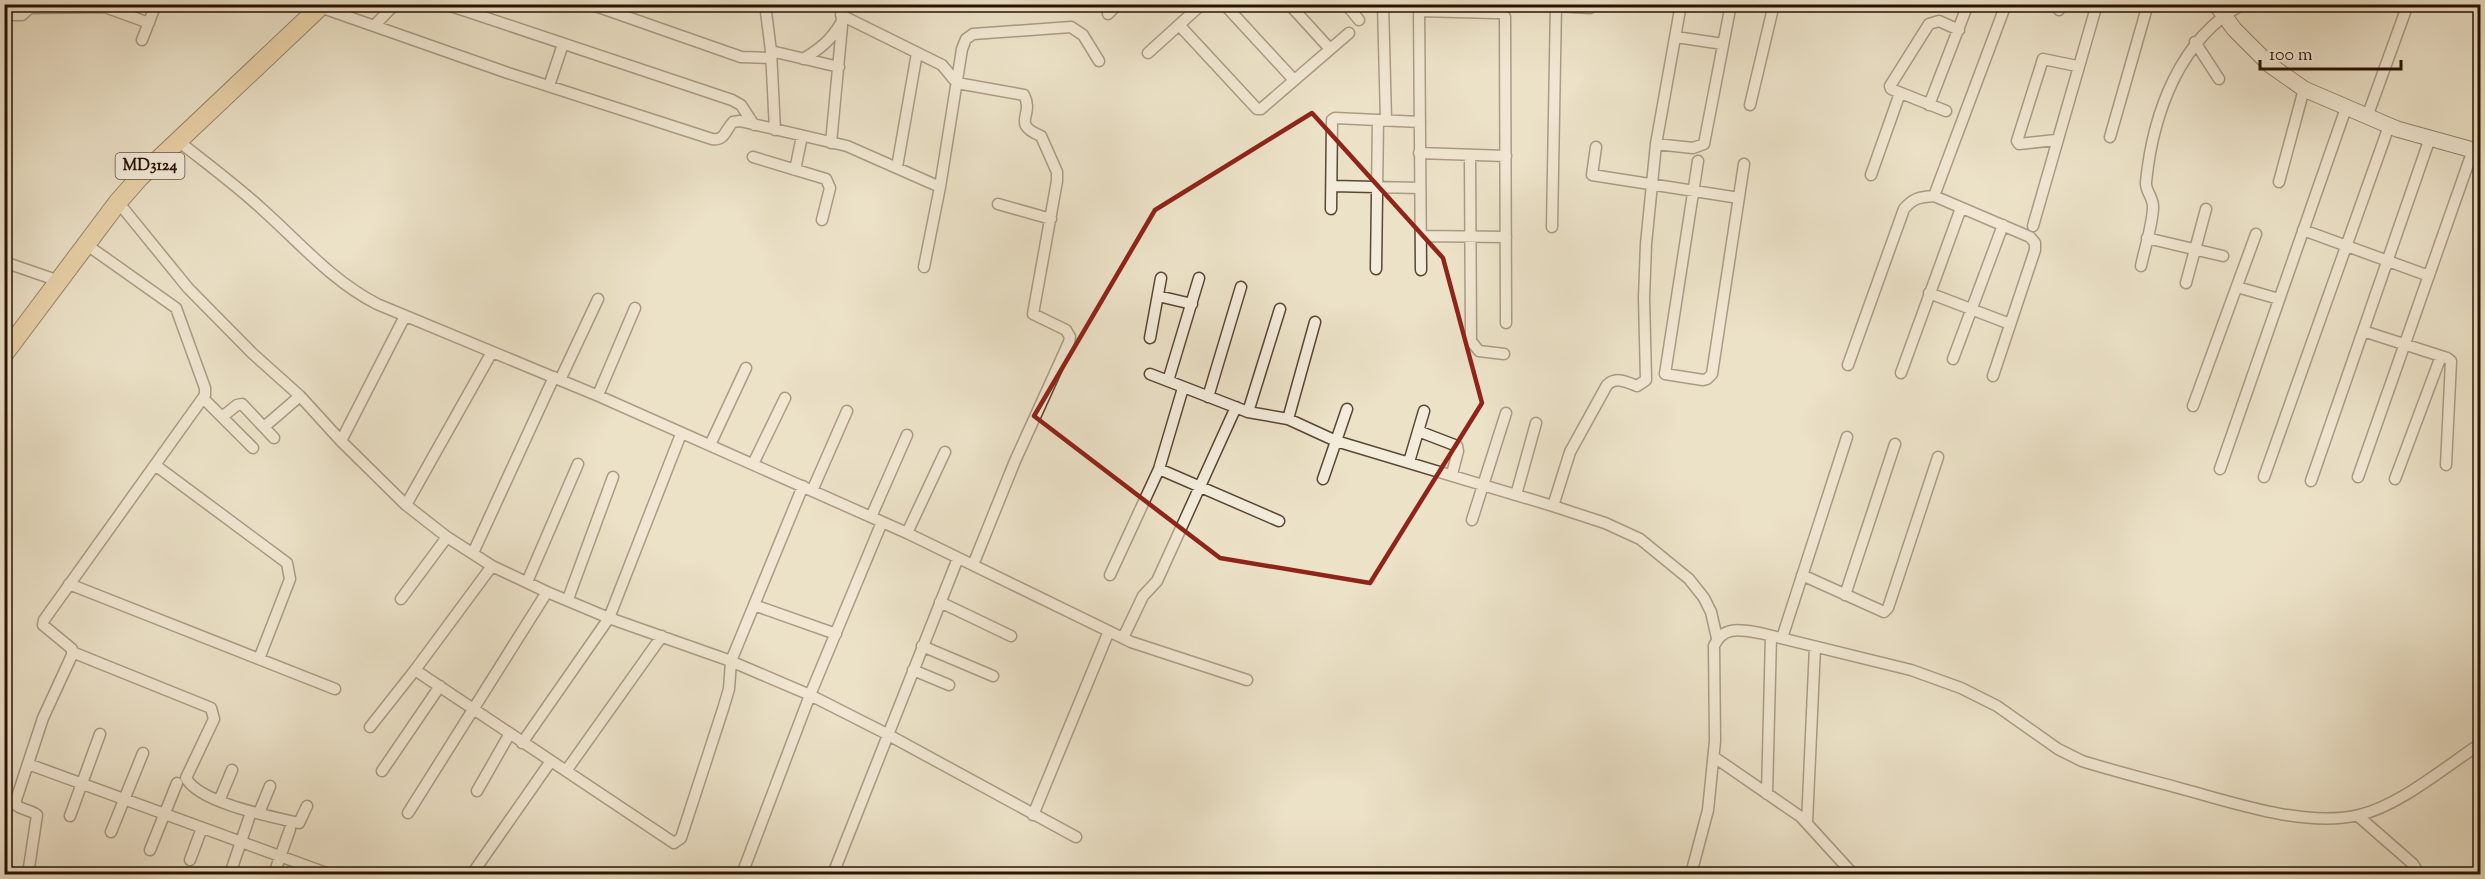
<svg xmlns="http://www.w3.org/2000/svg" width="2485" height="879" viewBox="0 0 2485 879" font-family="'Sorts Mill Goudy',serif">
  <rect width="100%" height="100%" fill="#ece2c8"/>
  <filter id="stains"><feTurbulence type="fractalNoise" baseFrequency=".00333" numOctaves="4"/><feColorMatrix values="0 0 0 0 .2 0 0 0 0 .09 0 0 0 0 .02 0 0 0 .5 -.17"/></filter>
  <radialGradient id="worn" r=".72"><stop offset=".6" stop-color="#630" stop-opacity="0"/><stop offset="1" stop-color="#630" stop-opacity=".3"/></radialGradient>
  <g fill="none" stroke-linecap="round" stroke-linejoin="round">
    <defs>
      <path id="street" d="M 445,4 L 732,100 L 741,105 L 754,125
        M 590,4 L 741,57 L 771,58
        M 765,4 L 771,51 L 775,130
        M 1224,4 L 1294,80
        M 1289,4 L 1330,49
        M 1346,4 L 1359,20
        M 1383,4 L 1386,120
        M 102,6 L 149,23
        M 1419,6 L 1421,270
        M 1556,6 L 1590,8
        M 320,7 L 508,73 L 712,139 C 725,141 725,130 733,122 L 740,121 L 847,146 L 940,187
        M 30,8 L 106,7
        M 2059,10 L 2060,4
        M 1419,11 L 1495,13 L 1502,13 L 1505,17 L 1506,323
        M 1108,14 L 1118,4
        M 4,15 L 22,15 L 34,4
        M 841,15 L 942,65 L 957,83 L 1024,95 C 1035,116 1010,123 1041,136 L 1057,172 L 1057,181 L 1033,314 L 1066,330 L 1070,337 L 1069,342 L 1015,461 L 973,565
        M 374,26 L 395,4
        M 1180,26 L 1257,109 L 1261,109 L 1349,33
        M 1676,37 L 1723,44
        M 142,40 L 156,4
        M 2195,42 L 2219,79
        M 771,51 L 839,67
        M 1148,53 L 1202,4
        M 803,59 C 820,49 831,40 841,23
        M 549,86 L 563,44
        M 1750,105 L 1774,4
        M 1929,105 L 1968,4
        M 1946,111 L 1891,89 L 1890,86 L 1929,24 L 1939,21 L 1959,30
        M 2367,117 L 2408,4
        M 2110,137 L 2148,4
        M 177,140 C 206,163 236,185 263,210 C 300,243 332,281 377,304 L 601,397 L 907,533 L 1131,642 L 1247,680
        M 2056,140 L 2019,144 L 2017,141 L 2043,59 L 2077,66
        M 831,143 L 842,26 L 841,4
        M 1656,144 L 1693,148 L 1704,144 L 1731,4
        M 1596,147 L 1592,175 L 1739,198
        M 1419,153 L 1506,156
        M 1470,155 L 1471,341 L 1479,351 L 1504,354
        M 753,157 L 826,179 L 830,188 L 822,220
        M 1698,161 L 1665,374 L 1703,380 L 1707,379 L 1712,374 L 1744,164
        M 897,167 L 917,53
        M 795,170 L 802,136
        M 1871,175 L 1900,93
        M 2279,182 L 2304,89
        M 1332,186 L 1420,188
        M 1934,196 L 2006,4
        M 118,202 L 188,288 L 252,353 L 300,396 L 341,441 L 406,505 L 447,537 L 492,566 L 547,592 L 609,618 L 728,660 L 810,695 L 883,732 L 1076,837
        M 998,204 L 1051,219
        M 1331,209 L 1332,120 L 1335,118 L 1420,122
        M 2033,226 L 2097,4
        M 1552,227 L 1556,4
        M 2303,230 L 2429,276
        M 1421,236 L 1506,237
        M 2147,238 L 2223,256
        M 4,262 L 59,281
        M 2141,266 C 2145,247 2152,227 2153,208 C 2154,198 2145,191 2146,182 C 2153,113 2180,38 2243,4
        M 924,267 L 940,187 L 962,49 L 966,39 L 973,34 L 1071,27 L 1083,35 L 1099,61
        M 1376,269 L 1378,120
        M 2186,283 L 2206,209
        M 2237,287 L 2279,299
        M 1929,293 L 2010,324
        M 1158,296 L 1192,304
        M 2363,331 L 2447,358 L 2451,361 L 2446,465
        M 1150,338 L 1161,278
        M 1953,359 L 2003,225
        M 1848,365 L 1904,209 C 1913,198 1920,197 1934,196 L 2030,237 L 2035,243 L 2035,250 L 1993,376
        M 1901,373 L 1961,208
        M 1150,374 L 1248,412 L 1288,419 L 1336,441 L 1553,506 L 1605,523 L 1640,539 L 1689,579 L 1704,598 L 1711,612 L 1717,638
        M 560,380 L 598,299
        M 1168,381 L 1199,278
        M 598,395 L 635,308
        M 1208,397 L 1241,287
        M 203,398 L 253,448
        M 2193,406 L 2256,234
        M 1248,412 L 1280,309
        M 222,417 L 237,405 L 242,404 L 274,438
        M 1288,419 L 1315,322
        M 264,427 L 300,396
        M 1418,431 L 1457,446 L 1458,451 L 1452,474
        M 341,441 L 405,316
        M 710,445 L 746,368
        M 1409,462 L 1424,411
        M 753,464 L 785,398
        M 155,465 L 287,563 L 290,579 L 259,659
        M 1159,469 L 1279,521
        M 2220,469 L 2346,108
        M 2264,477 L 2389,126
        M 2358,477 L 2473,150
        M 1323,479 L 1347,409
        M 2395,479 L 2441,356
        M 2311,481 L 2430,138
        M 812,491 L 847,411
        M 1516,495 L 1536,423
        M 406,505 L 492,352
        M 1553,506 L 1570,452 L 1607,385 C 1616,376 1627,382 1637,386 L 1646,380 L 1644,298 L 1646,244 L 1656,144 L 1681,4
        M 871,517 L 907,435
        M 1472,520 L 1506,413
        M 907,533 L 945,452
        M 473,553 L 554,377
        M 1110,575 L 1159,469 L 1183,388
        M 1802,575 L 1884,612 L 1888,608 L 1938,457
        M 527,582 L 578,464
        M 69,584 L 335,689
        M 1845,595 L 1895,444
        M 401,599 L 447,537
        M 568,599 L 613,477
        M 940,602 L 1011,636
        M 754,605 L 836,634
        M 1123,638 L 1143,596 L 1157,581 L 1236,407
        M 1782,638 L 1847,437
        M 922,646 L 993,676
        M 72,652 L 211,708 L 214,719 L 186,778 C 199,803 273,817 299,823 L 307,806
        M 415,670 L 674,843 L 681,838 L 723,709 L 729,689 L 731,661 L 803,486
        M 913,670 L 949,685
        M 370,727 L 415,670 L 492,566
        M 522,743 L 609,618 L 681,434
        M 1714,757 L 1801,817 L 1853,874
        M 28,764 L 329,874
        M 382,771 L 440,686
        M 566,771 L 662,636
        M 477,791 L 509,735
        M 1767,794 L 1771,636
        M 219,801 L 232,770
        M 259,813 L 270,786
        M 408,813 L 547,592
        M 1033,815 L 1109,631
        M 70,816 L 100,734
        M 2358,816 L 2413,864 L 2419,874
        M 1807,823 L 1815,647
        M 111,832 L 143,753
        M 150,850 L 177,783
        M 190,860 L 202,828
        M 28,874 L 37,815 C 31,810 22,810 16,805 L 16,800 L 43,718 L 72,655 L 72,649 L 43,625 L 44,620 L 205,395 L 205,388 L 176,308 L 87,245
        M 230,874 L 249,818
        M 274,874 L 290,829
        M 472,874 L 551,761
        M 742,874 L 810,695 L 882,522
        M 833,874 L 958,558
        M 1691,874 L 1708,810 L 1715,741 L 1714,646 C 1723,625 1741,630 1760,633 L 1911,670 L 1961,688 L 1997,706 L 2058,749 L 2082,761 C 2114,771 2146,779 2179,788 C 2231,802 2305,828 2359,815 C 2399,806 2445,767 2480,744"/>
      <path id="secondary" d="M 2216,4 L 2234,29 L 2270,65 L 2304,89 L 2397,129 L 2480,152"/>
      <path id="primary" d="M 4,354 L 118,202 L 139,178 L 323,4"/>
    </defs>
    <use href="#street" stroke="#5a4634" stroke-width="13"/>
    <use href="#secondary" stroke="#291202" stroke-width="17"/>
    <use href="#primary" stroke="#291202" stroke-width="20"/>
    <use href="#street" stroke="#f3ecdb" stroke-width="10"/>
    <use href="#secondary" stroke="#f3ecdb" stroke-width="15"/>
    <use href="#primary" stroke="#e6c184" stroke-width="18"/>
  </g>
  <path d="M0 0H2485V879H0ZM 1312,113 L 1443,258 L 1482,403 L 1370,583 L 1220,558 L 1034,416 L 1155,210 Z" fill="#ece2c8" fill-opacity=".55" fill-rule="evenodd"/>
  <path fill="none" stroke="#8f2418" stroke-width="4.5" stroke-linejoin="round" d="M 1312,113 L 1443,258 L 1482,403 L 1370,583 L 1220,558 L 1034,416 L 1155,210 Z"/>
  <g text-anchor="middle" dominant-baseline="central" stroke-width="5" stroke-linejoin="round" paint-order="stroke">
    <rect fill="#f3ecdb" stroke="#665343" stroke-width="1.5" x="115.5" y="153" width="69" height="26" rx="4.5"/>
    <g font-size="16" font-weight="bold" fill="#291202">
      <text x="150" y="166">MD3124</text>
    </g>
  </g>
  <rect width="2485" height="879" fill="none" stroke="#ece2c8" stroke-width="24"/>
  <rect x="6" y="6" width="2473" height="867" fill="none" stroke="#291202" stroke-width="3"/>
  <rect x="12" y="12" width="2461" height="855" fill="none" stroke="#291202" stroke-width="1.5"/>
  <path d="M2260 60v9h141v-9" fill="none" stroke="#291202" stroke-width="3"/>
  <text x="2269" y="60" font-size="18" fill="#291202" stroke="#f3ecdb" stroke-width="4.5" paint-order="stroke">100 m</text>
  <rect width="100%" height="100%" filter="url(#stains)"/>
  <rect width="100%" height="100%" fill="url(#worn)"/>
</svg>
